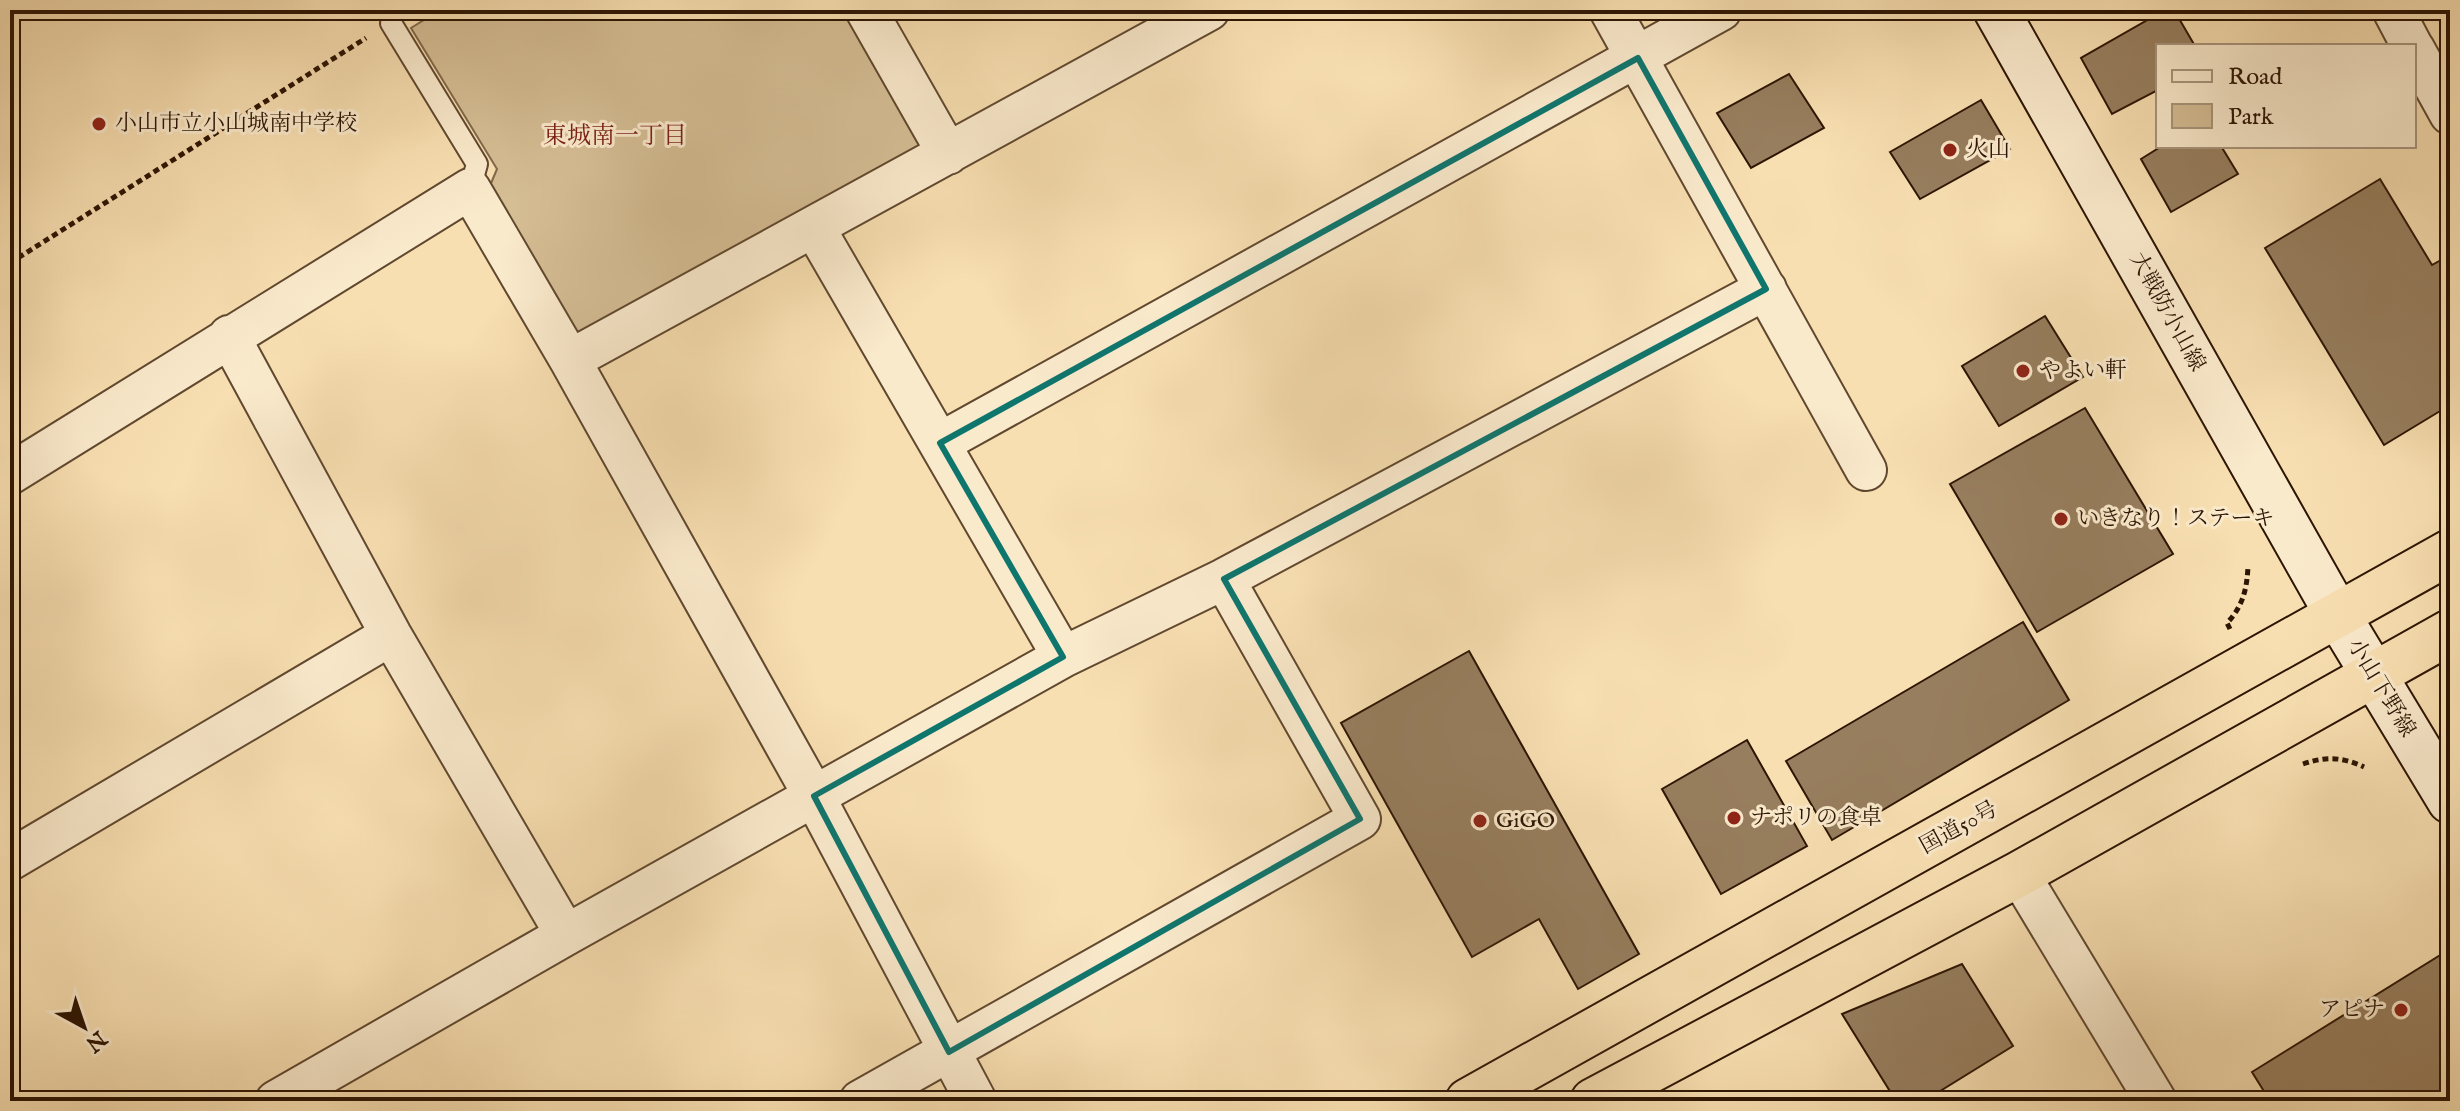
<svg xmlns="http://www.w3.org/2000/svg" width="2460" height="1111" viewBox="0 0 2460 1111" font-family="'IM FELL English','Noto Serif JP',serif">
  <rect width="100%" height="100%" fill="#f8dfb1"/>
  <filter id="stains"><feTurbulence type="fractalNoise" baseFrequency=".0025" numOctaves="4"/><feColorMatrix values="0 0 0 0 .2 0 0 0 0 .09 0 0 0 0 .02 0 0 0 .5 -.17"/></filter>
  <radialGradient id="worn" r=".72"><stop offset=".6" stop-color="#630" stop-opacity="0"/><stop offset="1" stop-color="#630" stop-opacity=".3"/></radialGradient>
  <path fill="#d5bd94" stroke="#81694c" stroke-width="2" d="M 440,10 L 848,10 L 926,143 L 574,338 L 489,188 L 497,169 L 411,28 Z"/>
  <path fill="#977e5e" stroke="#2d1504" stroke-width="2" d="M 2165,10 L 2174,10 L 2195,46 L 2158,46 L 2158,90 L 2112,114 L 2081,58 Z
    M 1789,74 L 1824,128 L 1751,168 L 1717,113 Z
    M 1981,100 L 2010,149 L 1920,199 L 1890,152 Z
    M 2162,146 L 2221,146 L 2238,174 L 2171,212 L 2141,159 Z
    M 2380,179 L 2432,265 L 2450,255 L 2450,405 L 2384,445 L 2265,248 Z
    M 2045,316 L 2083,377 L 1999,426 L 1962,366 Z
    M 2085,408 L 2173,554 L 2037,632 L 1950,484 Z
    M 2023,622 L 2069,700 L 1832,840 L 1786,761 Z
    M 1469,651 L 1639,954 L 1578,989 L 1539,919 L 1472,957 L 1341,723 Z
    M 1747,740 L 1807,846 L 1721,894 L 1662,789 Z
    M 2450,949 L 2450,1101 L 2270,1101 L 2252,1072 Z
    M 1962,964 L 2013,1046 L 1924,1101 L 1896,1101 L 1842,1014 Z"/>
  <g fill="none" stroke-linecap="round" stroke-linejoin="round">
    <defs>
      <path id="service" d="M 391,23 L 477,164 L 470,189"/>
      <path id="minor" d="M 866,10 L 948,154
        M 1610,10 L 1866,470
        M 2393,10 L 2412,46
        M 2414,49 L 2450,114
        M 814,227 L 1063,657
        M 229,336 L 391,635 L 566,935
        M 570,360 L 1209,10
        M 940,443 L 1721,10
        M 10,474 L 470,189 L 570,360 L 814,796 L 976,1101
        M 10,860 L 391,635
        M 2019,874 L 2156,1101
        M 276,1101 L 566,935 L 1063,657 L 1224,579 L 1766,289
        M 860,1101 L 1360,819 L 1224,579"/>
      <path id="secondary" d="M 1996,10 L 2337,614 L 2450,801"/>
      <path id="trunk" d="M 1468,1101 L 2450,552
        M 1593,1101 L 2019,874 L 2450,632"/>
    </defs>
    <use href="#service" stroke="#60482f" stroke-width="24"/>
    <use href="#minor" stroke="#60482f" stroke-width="44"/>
    <use href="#secondary" stroke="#2d1504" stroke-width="48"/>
    <use href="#trunk" stroke="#2d1504" stroke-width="48"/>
    <path stroke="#2d1504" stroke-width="5" stroke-dasharray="6 4" stroke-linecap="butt" d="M 10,263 L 366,38
      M 2230,629 L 2227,623 C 2243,606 2247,589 2248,566
      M 2303,764 C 2327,756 2342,757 2364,767"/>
    <use href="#service" stroke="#faeacc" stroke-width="20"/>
    <use href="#minor" stroke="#faeacc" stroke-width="40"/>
    <use href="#secondary" stroke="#faeacc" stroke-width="44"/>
    <use href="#trunk" stroke="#f8dfb1" stroke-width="44"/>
  </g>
  <path fill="none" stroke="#0f766e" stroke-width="6" stroke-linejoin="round" d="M 1638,58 L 1766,289 L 1224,579 L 1360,819 L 949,1052 L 814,796 L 1063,657 L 940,443 Z"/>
  <g fill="#8f2418" stroke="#faeacc" stroke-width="3">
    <circle cx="99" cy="124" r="8"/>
    <circle cx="1950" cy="150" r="8"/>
    <circle cx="2023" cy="371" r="8"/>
    <circle cx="2061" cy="519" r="8"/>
    <circle cx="1734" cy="818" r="8"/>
    <circle cx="1480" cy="821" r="8"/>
    <circle cx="2401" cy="1010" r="8"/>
  </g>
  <g text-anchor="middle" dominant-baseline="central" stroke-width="6" stroke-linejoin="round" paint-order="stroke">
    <g font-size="22" fill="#2d1504" stroke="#faeacc" text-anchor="start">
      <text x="115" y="124">小山市立小山城南中学校</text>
      <text x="1966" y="150">火山</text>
      <text x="2039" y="371">やよい軒</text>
      <text x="2077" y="519">いきなり！ステーキ</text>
      <text x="1750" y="818">ナポリの食卓</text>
      <text x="1496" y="821">GiGO</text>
      <text x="2385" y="1010" text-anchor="end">アピナ</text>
    </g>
    <g font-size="22" fill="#2d1504" stroke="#faeacc">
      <text transform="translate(2167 312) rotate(61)">大戦防小山線</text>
      <text transform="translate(2381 688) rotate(59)">小山下野線</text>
      <text transform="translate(1959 828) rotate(-29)">国道50号</text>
    </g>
    <g font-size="24" fill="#7a1f14" stroke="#faeacc">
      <text x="615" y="136">東城南一丁目</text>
    </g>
  </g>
  <rect width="2460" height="1111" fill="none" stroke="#f8dfb1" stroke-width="40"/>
  <rect x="12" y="12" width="2436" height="1087" fill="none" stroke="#2d1504" stroke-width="4"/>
  <rect x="20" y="20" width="2420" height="1071" fill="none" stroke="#2d1504" stroke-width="2"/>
  <rect x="2156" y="44" width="260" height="104" fill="#faeacc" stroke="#a8957c" stroke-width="2"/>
  <rect x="2172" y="70" width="40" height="12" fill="#faeacc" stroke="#a8957c" stroke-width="2"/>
  <text x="2228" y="84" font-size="24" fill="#2d1504">Road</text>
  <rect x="2172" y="104" width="40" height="24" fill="#d5bd94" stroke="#a8957c" stroke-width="2"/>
  <text x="2228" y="124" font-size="24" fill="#2d1504">Park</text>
  <g transform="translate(84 1027) rotate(140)" stroke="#faeacc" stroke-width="6" paint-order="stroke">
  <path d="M0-6L14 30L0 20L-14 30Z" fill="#2d1504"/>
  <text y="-12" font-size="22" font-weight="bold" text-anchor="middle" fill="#2d1504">N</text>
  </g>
  <rect width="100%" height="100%" filter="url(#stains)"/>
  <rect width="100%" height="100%" fill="url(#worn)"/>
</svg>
